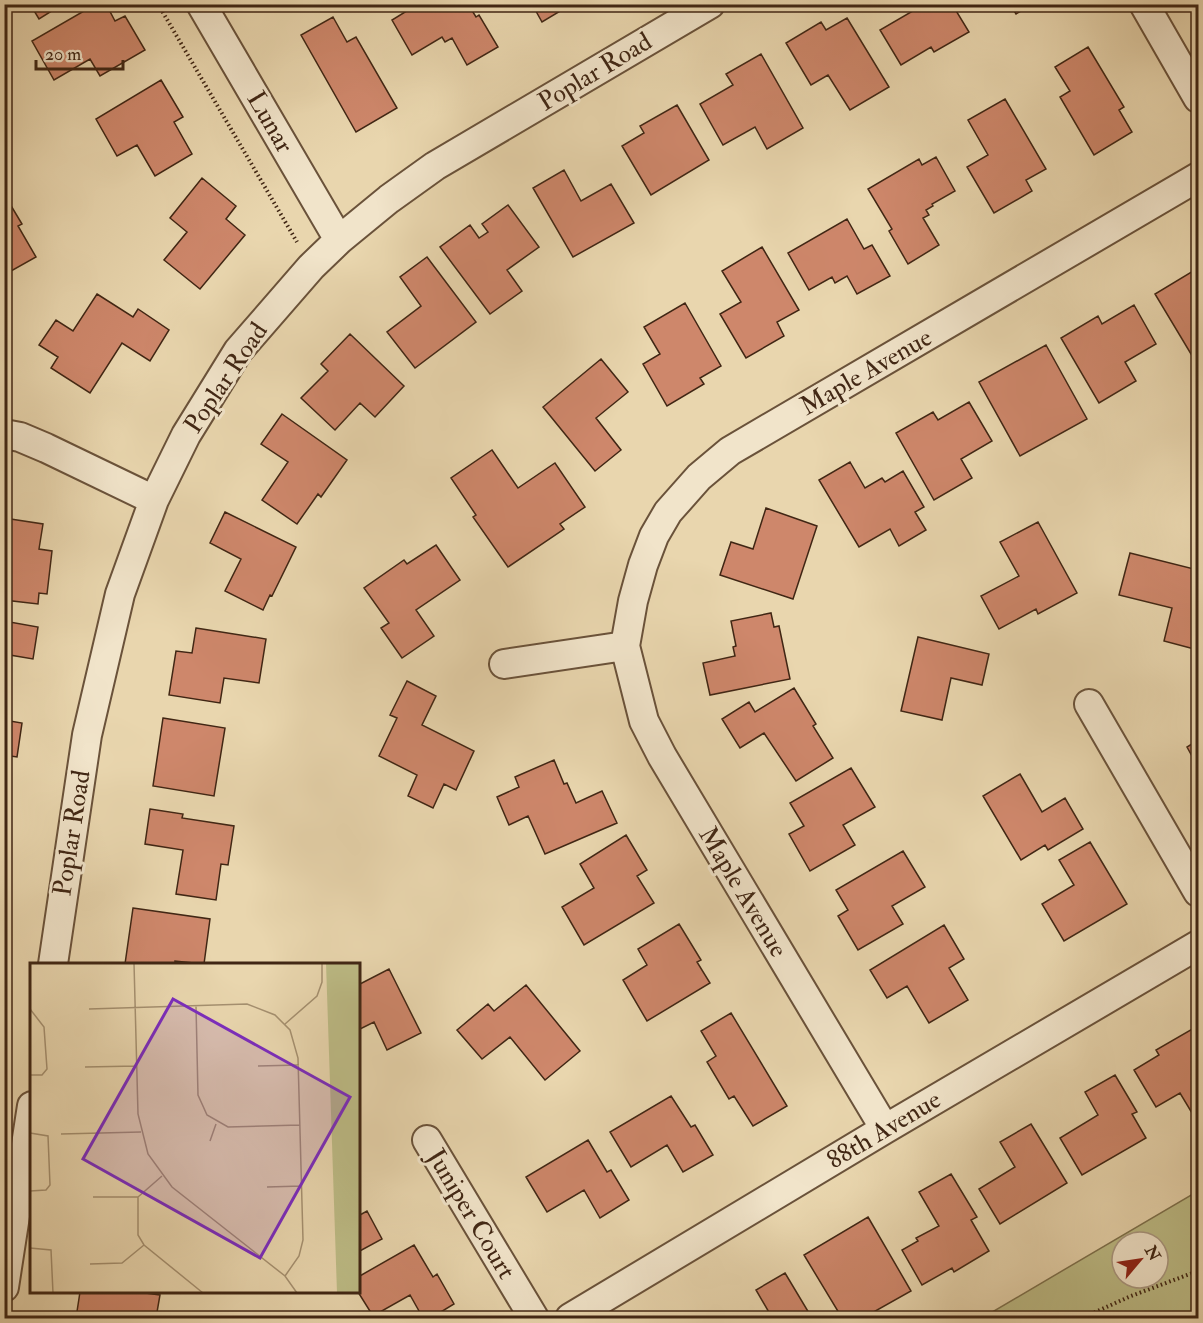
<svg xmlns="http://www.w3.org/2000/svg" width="1203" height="1323" viewBox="0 0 1203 1323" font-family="'IM FELL Double Pica',serif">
  <rect width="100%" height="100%" fill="#e9d6ae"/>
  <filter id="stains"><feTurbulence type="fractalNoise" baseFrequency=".00333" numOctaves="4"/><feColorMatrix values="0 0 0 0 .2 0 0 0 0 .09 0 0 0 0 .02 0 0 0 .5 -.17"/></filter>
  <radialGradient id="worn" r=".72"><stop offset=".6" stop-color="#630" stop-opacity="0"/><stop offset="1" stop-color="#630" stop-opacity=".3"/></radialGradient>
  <path fill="#bdbc86" stroke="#7e714d" stroke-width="1.5" fill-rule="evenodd" d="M 1198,1191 L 1198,1318 L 982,1318 ZM 1122,1242 L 1158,1242 L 1158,1278 L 1122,1278 Z"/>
  <path fill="#ce876b" stroke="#402614" stroke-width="1.5" d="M 30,4 L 63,4 L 39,19 Z
    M 96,4 L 106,4 L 115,21 L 125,16 L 145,50 L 100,76 L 90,59 L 54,80 L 32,41 Z
    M 418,4 L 468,4 L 476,17 L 479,15 L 498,47 L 467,65 L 452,38 L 445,42 L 442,37 L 412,55 L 392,20 Z
    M 532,4 L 572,4 L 542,22 Z
    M 916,4 L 952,4 L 969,32 L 934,52 L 931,47 L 901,65 L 880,30 L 918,8 Z
    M 1010,4 L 1033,4 L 1016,14 Z
    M 333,17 L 347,42 L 356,37 L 397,108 L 356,132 L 301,35 Z
    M 847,18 L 889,87 L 850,110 L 828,75 L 811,85 L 786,43 L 821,22 L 826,30 Z
    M 1088,47 L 1124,107 L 1119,110 L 1132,132 L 1094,155 L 1060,97 L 1070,91 L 1055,67 Z
    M 761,54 L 803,128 L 767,149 L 755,127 L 723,145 L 700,104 L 733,85 L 726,74 Z
    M 161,80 L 183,117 L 174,122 L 192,154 L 155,176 L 137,145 L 117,156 L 96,119 Z
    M 1005,99 L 1046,169 L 1026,180 L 1032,191 L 994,213 L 967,167 L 988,155 L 968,120 Z
    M 677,105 L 709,160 L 651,195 L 622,146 L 644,133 L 640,126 Z
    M 936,157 L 955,191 L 932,204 L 933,206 L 926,210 L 929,215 L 923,218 L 939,245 L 908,264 L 889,231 L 892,229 L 868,189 L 919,159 L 922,165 Z
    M 564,170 L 581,201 L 611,184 L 634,223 L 573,257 L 533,188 Z
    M 202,178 L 236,206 L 226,219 L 245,235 L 200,289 L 164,260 L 187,232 L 170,218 Z
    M 4,194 L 22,224 L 18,226 L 36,257 L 4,275 Z
    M 508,205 L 539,247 L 507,270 L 522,291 L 490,314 L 440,247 L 470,225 L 479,238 L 488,232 L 482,224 Z
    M 847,219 L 864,249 L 872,245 L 890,276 L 857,294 L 847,276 L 835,283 L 832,277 L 809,290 L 788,253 Z
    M 762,247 L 799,310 L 777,322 L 784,336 L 746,358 L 720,314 L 741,302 L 722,271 Z
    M 427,257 L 476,322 L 415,368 L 387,332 L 421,306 L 400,277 Z
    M 1198,268 L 1198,363 L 1197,364 L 1155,294 Z
    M 97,294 L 133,317 L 138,309 L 169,330 L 150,361 L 122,343 L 90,393 L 51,368 L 58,357 L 39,345 L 56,320 L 73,331 Z
    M 685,303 L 721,366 L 700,378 L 704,384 L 667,406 L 643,364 L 660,354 L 644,327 Z
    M 1134,305 L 1156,344 L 1125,362 L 1136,381 L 1099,403 L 1061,338 L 1098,316 L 1102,324 Z
    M 350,334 L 404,386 L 375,417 L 360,403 L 335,430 L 301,398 L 328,371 L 321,364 Z
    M 1046,345 L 1087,419 L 1020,456 L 979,382 Z
    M 601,359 L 628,392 L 596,418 L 621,450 L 595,471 L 543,407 Z
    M 969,402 L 992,441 L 961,459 L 972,478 L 934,500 L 896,433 L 933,412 L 938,420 Z
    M 282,414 L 347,460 L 321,497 L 318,494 L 297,524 L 262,500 L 288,462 L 261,444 Z
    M 492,450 L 518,488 L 555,463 L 585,507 L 560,524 L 564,529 L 508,567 L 473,517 L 476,515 L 451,478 Z
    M 850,462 L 865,488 L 882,478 L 885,482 L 903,471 L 924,507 L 915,512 L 926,530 L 899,546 L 890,529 L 859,547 L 819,480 Z
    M 766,508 L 817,526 L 793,599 L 720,575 L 731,542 L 753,549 Z
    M 225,512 L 296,547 L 272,596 L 270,595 L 263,610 L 225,591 L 241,559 L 210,543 Z
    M 4,518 L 43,524 L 39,549 L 52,551 L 47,594 L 39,593 L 38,604 L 4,600 Z
    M 1038,522 L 1077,593 L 1038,614 L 1036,609 L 999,629 L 981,596 L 1019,576 L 1000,542 Z
    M 436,545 L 460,580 L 416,610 L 434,636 L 402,658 L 381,628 L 389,623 L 364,588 L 404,560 L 407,564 Z
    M 1130,553 L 1198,570 L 1198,650 L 1164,641 L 1172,608 L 1119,595 Z
    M 771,613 L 774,627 L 779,626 L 790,679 L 710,695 L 703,663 L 735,656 L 733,647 L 736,646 L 731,621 Z
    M 4,621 L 38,627 L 33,659 L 4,654 Z
    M 196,628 L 266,639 L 259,683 L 224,678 L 220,703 L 169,695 L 176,651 L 192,653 Z
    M 918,637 L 989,654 L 982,685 L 951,678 L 942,720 L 901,711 Z
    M 407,681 L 436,696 L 422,725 L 474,751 L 456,790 L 444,784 L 433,808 L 408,796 L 417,775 L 379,756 L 397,718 L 390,715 Z
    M 794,688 L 816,724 L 813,726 L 833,758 L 796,781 L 764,733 L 740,748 L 722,719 L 749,702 L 755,712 Z
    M 163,718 L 225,728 L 214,796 L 153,786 Z
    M 4,720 L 22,723 L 17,757 L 4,755 Z
    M 1198,740 L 1198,767 L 1187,747 Z
    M 554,760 L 564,784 L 567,783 L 576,803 L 602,791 L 617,823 L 545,854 L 528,816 L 509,825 L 497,797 L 519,787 L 515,777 Z
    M 851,768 L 875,807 L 843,825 L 855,845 L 810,871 L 789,834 L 804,826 L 790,803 Z
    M 1020,774 L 1042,812 L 1065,798 L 1083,829 L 1048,850 L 1045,845 L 1021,860 L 983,796 Z
    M 150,809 L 183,814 L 182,818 L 234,826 L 228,865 L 221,864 L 216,900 L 176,894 L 183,850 L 145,844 Z
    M 626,835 L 647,870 L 637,876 L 654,903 L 584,945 L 562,907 L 594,888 L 580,864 Z
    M 1090,842 L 1127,904 L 1064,941 L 1042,904 L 1074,885 L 1059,860 Z
    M 903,851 L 925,887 L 892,906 L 903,924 L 858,950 L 838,916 L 848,910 L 836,890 Z
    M 133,908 L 210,919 L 204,964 L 175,961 L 175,964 L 125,964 Z
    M 679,924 L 701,960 L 697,962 L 710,983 L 647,1021 L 623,980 L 647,965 L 638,949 Z
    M 944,925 L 964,959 L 949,968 L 968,1000 L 929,1023 L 907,986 L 887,998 L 870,970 Z
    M 389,969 L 421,1033 L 387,1050 L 374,1022 L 358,1030 L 358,985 Z
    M 526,985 L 580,1051 L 545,1080 L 510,1037 L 482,1059 L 457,1030 L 488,1004 L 494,1011 Z
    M 731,1013 L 787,1106 L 753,1126 L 734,1096 L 729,1099 L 707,1062 L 716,1056 L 701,1031 Z
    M 1194,1028 L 1198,1037 L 1198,1123 L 1180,1093 L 1156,1107 L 1134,1070 L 1159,1055 L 1156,1050 Z
    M 1115,1075 L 1137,1112 L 1132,1114 L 1146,1138 L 1082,1175 L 1060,1138 L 1098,1115 L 1085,1092 Z
    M 671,1096 L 691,1127 L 695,1125 L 713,1155 L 683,1172 L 667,1145 L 631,1167 L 610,1132 Z
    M 1031,1124 L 1067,1183 L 1000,1224 L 979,1189 L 1015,1167 L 1000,1142 Z
    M 588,1140 L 607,1172 L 611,1170 L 629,1200 L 600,1218 L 584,1190 L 547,1212 L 526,1177 Z
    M 951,1174 L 977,1217 L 971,1220 L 989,1251 L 954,1272 L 952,1268 L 922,1285 L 902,1250 L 918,1241 L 916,1238 L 939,1226 L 919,1192 Z
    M 367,1211 L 382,1239 L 358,1252 L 358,1216 Z
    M 868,1217 L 911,1291 L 863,1318 L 842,1318 L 804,1255 Z
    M 414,1245 L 433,1277 L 437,1274 L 454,1304 L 431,1318 L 423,1318 L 410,1295 L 373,1316 L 358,1292 L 358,1277 Z
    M 785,1273 L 812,1318 L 762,1318 L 770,1314 L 756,1290 Z
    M 80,1292 L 138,1292 L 160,1295 L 156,1318 L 76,1318 Z"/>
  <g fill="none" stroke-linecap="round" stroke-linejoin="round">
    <defs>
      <path id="minor" d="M 201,4 L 339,240
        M 1144,4 L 1198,98
        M 4,434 L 20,437 L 46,448 L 154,500
        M 504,664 L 625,646
        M 1089,704 L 1198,892
        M 53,964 L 87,735 L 120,594 L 154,500 L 186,435 L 238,351 L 311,267 L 339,240 L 389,199 L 435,166 L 710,4
        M 885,1129 L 662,756 L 644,721 L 625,646 L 633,601 L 643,565 L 654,536 L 668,512 L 699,477 L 730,451 L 1198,177
        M 427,1140 L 534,1318
        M 4,1287 L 32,1106
        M 570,1318 L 885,1129 L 1198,945"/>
    </defs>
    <use href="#minor" stroke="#6a523a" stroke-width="32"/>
    <path stroke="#402614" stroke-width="4" stroke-dasharray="1.5 3" stroke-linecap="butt" d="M 158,4 L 297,242
      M 1082,1318 L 1131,1296 L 1198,1271"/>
    <use href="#minor" stroke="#f1e4ca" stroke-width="28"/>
  </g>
  <g text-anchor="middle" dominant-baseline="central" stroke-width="6" stroke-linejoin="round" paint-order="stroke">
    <g font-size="26" fill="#402614" stroke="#f1e4ca">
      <text transform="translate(595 72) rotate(-31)">Poplar Road</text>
      <text transform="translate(270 122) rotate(60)">Lunar</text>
      <text transform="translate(866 372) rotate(-30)">Maple Avenue</text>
      <text transform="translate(226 378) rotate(-56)">Poplar Road</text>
      <text transform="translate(72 833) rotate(-81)">Poplar Road</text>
      <text transform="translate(743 892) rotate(59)">Maple Avenue</text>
      <text transform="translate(884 1130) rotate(-31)">88th Avenue</text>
      <text transform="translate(471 1214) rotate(59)">Juniper Court</text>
    </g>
  </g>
  <g transform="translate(30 963)">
    <rect width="330" height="330" fill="#e9d6ae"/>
    <path d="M 296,0 L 330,0 L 330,330 L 307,330 Z" fill="#bdbc86"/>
    <path fill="none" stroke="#a59070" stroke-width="1.5" d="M 104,0 L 108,151 L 118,191 L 142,224 L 255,313 L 267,330M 166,43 L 168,132 L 177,152 L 198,164 L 270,162M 0,46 L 14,64 L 17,106 L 12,112 L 0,112M 59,46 L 217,41 L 245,52 L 260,67 L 268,95 L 273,277 L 269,293 L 255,313M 255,61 L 287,33 L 292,19 L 292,0M 228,103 L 269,102M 55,104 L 107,103M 0,170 L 18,173 L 20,222 L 16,227 L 0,228M 31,171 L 111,169M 180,178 L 186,161M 132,213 L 108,234 L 108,272 L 114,282 L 173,330M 237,224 L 272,223M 63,234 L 108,234M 0,285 L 21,287 L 23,330M 60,301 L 92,300 L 114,282"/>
    <path fill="#7b2cbf" fill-opacity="0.15" stroke="#7b2cbf" stroke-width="3" d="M 143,36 L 320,134 L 230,295 L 53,196 Z"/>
    <rect width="330" height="330" fill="none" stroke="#402614" stroke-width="3"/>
  </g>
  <rect width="1203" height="1323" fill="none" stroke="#e9d6ae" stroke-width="24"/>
  <rect x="6" y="6" width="1191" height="1311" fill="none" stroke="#402614" stroke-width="3"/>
  <rect x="12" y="12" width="1179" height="1299" fill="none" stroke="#402614" stroke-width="1.5"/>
  <g transform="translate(1140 1260) rotate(61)"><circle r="28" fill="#f1e4ca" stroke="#aa9881" stroke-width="1.5"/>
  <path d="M0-4.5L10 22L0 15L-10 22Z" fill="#8f2418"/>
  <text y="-9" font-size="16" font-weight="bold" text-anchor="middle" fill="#402614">N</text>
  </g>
  <path d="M36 60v9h87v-9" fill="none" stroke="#402614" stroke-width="3"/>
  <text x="45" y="60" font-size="18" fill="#402614" stroke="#f1e4ca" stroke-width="4.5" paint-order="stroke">20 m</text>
  <rect width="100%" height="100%" filter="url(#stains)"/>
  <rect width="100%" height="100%" fill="url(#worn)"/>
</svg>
